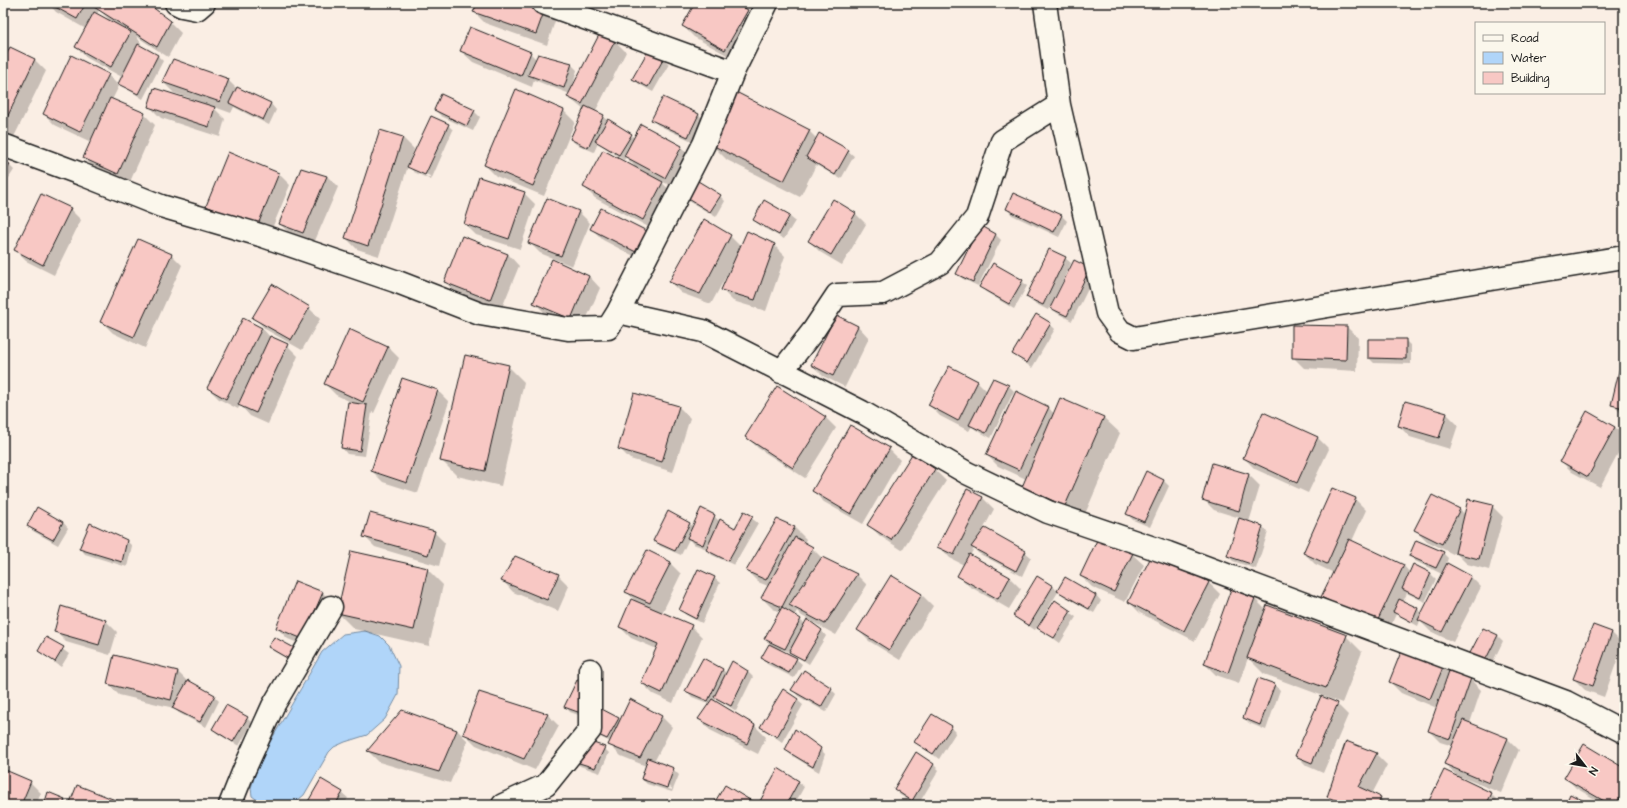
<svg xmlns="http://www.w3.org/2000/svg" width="1627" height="808" viewBox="0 0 1627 808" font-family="'Architects Daughter',sans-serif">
  <rect width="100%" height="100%" fill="#faeee4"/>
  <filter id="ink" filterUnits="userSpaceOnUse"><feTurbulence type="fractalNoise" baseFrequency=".025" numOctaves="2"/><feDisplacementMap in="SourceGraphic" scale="8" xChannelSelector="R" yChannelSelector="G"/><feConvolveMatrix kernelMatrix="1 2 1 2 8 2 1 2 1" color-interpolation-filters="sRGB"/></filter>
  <g filter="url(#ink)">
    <path fill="#b0d5f9" stroke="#758ba1" d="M 365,631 L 380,636 L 389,645 L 399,666 L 398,695 L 385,719 L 367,735 L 345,742 L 334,747 L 329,752 L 304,795 L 292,805 L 264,805 L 252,796 L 251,788 L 259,761 L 322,652 L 343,634 Z"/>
    <path fill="#0003" fill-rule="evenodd" d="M 48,3 L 145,3 L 170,22 L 181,33 L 168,57 L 136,36 L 141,43 L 140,46 L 158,56 L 163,61 L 143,99 L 120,84 L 112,100 L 144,114 L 155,125 L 129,184 L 95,169 L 84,158 L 91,142 L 55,125 L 44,114 L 108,75 L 118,85 L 122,77 L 87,58 L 76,47 L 86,29 L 56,12 ZM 99,10 L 110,20 L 97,14 Z
      M 479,3 L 524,3 L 544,10 L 555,21 L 547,45 L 485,23 L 474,12 Z
      M 696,3 L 734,3 L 748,11 L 759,22 L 736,60 L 694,37 L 683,26 Z
      M 615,41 L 626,52 L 595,112 L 635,138 L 681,147 L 692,158 L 676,188 L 659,180 L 674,194 L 654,230 L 595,198 L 584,187 L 638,170 L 626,157 L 624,160 L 598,143 L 594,152 L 576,144 L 571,139 L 584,110 L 568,97 L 570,94 L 534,80 L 532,87 L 473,62 L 461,51 L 530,53 L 536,59 L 571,64 L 577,70 L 571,93 Z
      M 3,49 L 8,54 L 35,60 L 46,71 L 12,141 L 3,137 Z
      M 663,59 L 669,64 L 653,92 L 639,84 L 634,78 Z
      M 228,80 L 237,89 L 271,104 L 276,110 L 269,125 L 234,107 L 231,113 L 212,106 L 225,119 L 220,137 L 161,118 L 150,107 L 189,100 L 190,98 L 174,93 L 163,82 Z
      M 516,90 L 564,111 L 575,122 L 544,196 L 496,176 L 485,165 Z
      M 736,94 L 809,131 L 817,139 L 848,151 L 854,156 L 841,179 L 816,165 L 800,197 L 727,160 L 711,144 Z
      M 663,98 L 699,115 L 704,120 L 694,142 L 658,125 L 652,120 Z
      M 435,110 L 474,111 L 480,117 L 473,131 L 441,116 Z
      M 448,125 L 453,130 L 431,180 L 414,172 L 408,166 L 379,256 L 357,249 L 346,238 L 403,138 L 414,149 L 410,160 L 411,161 ZM 414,169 L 430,176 L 430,178 L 414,171 Z
      M 229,153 L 279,174 L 290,185 L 268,238 L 218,217 L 207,206 Z
      M 3,163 L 9,165 L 14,170 L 5,184 L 3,183 L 5,181 L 3,180 Z
      M 327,176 L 338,187 L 314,243 L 291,235 L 280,224 Z
      M 524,193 L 535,204 L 520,249 L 476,235 L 465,224 Z
      M 684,195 L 720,196 L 725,201 L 716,217 L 689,201 Z
      M 547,199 L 579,212 L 590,223 L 572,266 L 540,253 L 529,242 Z
      M 70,209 L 81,220 L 54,275 L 26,261 L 15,250 Z
      M 1007,209 L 1062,216 L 1067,221 L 1059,237 L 1012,215 Z
      M 855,213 L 866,224 L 842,265 L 820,252 L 809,241 Z
      M 789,216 L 795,221 L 784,239 L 760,226 L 754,220 Z
      M 592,229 L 654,235 L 665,246 L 655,267 L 603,240 Z
      M 996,235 L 1001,240 L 978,286 L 963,279 L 957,274 Z
      M 730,236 L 741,247 L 774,245 L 785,256 L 766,311 L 733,301 L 722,290 L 731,270 L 730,269 L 711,304 L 681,293 L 670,282 Z
      M 171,254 L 182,265 L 145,348 L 113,333 L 102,322 Z
      M 508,254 L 519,266 L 501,310 L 456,293 L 445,282 Z
      M 1065,258 L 1071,263 L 1051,305 L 1052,306 L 1074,261 L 1095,275 L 1072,321 L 1057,313 L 1050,306 L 1048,310 L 1032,302 L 1027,297 Z
      M 589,276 L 600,288 L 582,329 L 546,314 L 535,303 Z
      M 1022,281 L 1027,286 L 1014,309 L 986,292 L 981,287 Z
      M 309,308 L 320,319 L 302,350 L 265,329 L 254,317 Z
      M 837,316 L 858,326 L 869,338 L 845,387 L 823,376 L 812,365 Z
      M 1050,324 L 1055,329 L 1032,368 L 1013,354 Z
      M 1347,327 L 1358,338 L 1357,371 L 1304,368 L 1293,357 Z
      M 262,328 L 270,337 L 287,345 L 298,356 L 268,424 L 250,416 L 240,405 L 238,409 L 219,399 L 208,388 Z
      M 1405,340 L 1411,346 L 1411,364 L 1374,363 L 1369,358 Z
      M 388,347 L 399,358 L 374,413 L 372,412 L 365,456 L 347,454 L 342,448 L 349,401 L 336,395 L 325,384 Z
      M 1624,356 L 1624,416 L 1612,404 Z
      M 508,366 L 524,382 L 501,486 L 457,476 L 441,460 Z
      M 949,367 L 978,382 L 987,391 L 993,379 L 1009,386 L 1014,391 L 991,438 L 976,430 L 972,426 L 969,431 L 940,416 L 929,405 Z
      M 403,379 L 438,391 L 449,402 L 418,493 L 383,482 L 372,471 Z
      M 635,394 L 679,407 L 690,418 L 673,472 L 630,459 L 619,448 Z
      M 1049,408 L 1054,414 L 1104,418 L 1120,433 L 1082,521 L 1039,503 L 1023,487 L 1026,479 L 998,466 L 987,455 Z
      M 1587,412 L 1615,427 L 1624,437 L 1624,442 L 1600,487 L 1572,472 L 1561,461 Z
      M 1447,414 L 1458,425 L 1450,449 L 1410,437 L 1399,426 Z
      M 825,417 L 836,428 L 805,478 L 758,448 L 747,437 Z
      M 1318,438 L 1329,449 L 1308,493 L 1255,469 L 1244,458 Z
      M 889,449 L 900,460 L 863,524 L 824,502 L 813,491 Z
      M 912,456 L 935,470 L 946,481 L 902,550 L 880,536 L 869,525 Z
      M 1213,465 L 1249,475 L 1260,486 L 1249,522 L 1263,527 L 1268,532 L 1256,569 L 1233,561 L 1228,556 L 1240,518 L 1214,510 L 1203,499 Z
      M 1164,481 L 1169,486 L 1150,527 L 1133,520 L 1127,514 Z
      M 967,490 L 983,498 L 994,509 L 984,528 L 1025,552 L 1031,557 L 1022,576 L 978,553 L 974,548 L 970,556 L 1010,578 L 1021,589 L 1009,609 L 969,586 L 958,575 L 964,565 L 950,558 L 939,546 Z
      M 1355,499 L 1366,510 L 1352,541 L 1404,566 L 1410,573 L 1414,566 L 1431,574 L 1436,579 L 1425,602 L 1407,593 L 1403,602 L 1418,609 L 1422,613 L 1442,574 L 1415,561 L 1410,556 L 1443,553 L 1448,558 L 1446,564 L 1470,576 L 1481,587 L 1453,642 L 1430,631 L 1420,621 L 1418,626 L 1396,614 L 1387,634 L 1333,608 L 1322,597 L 1334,573 L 1315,564 L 1304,553 Z
      M 1492,506 L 1503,517 L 1489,570 L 1467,564 L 1455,552 L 1453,554 L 1427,541 L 1416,530 L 1460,509 L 1465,515 Z
      M 744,513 L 758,523 L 734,565 L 712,555 L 707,549 L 693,544 L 689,539 L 681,555 L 660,546 L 655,540 L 689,523 L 693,527 L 714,516 L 720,522 L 735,529 Z
      M 777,520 L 795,528 L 806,539 L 804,543 L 812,548 L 822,558 L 856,574 L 867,585 L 836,635 L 802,616 L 797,611 L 794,616 L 805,624 L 821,630 L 826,636 L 809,664 L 792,653 L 781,649 L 780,651 L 796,659 L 802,664 L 794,678 L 767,664 L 762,658 L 770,644 L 765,639 L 781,612 L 773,609 L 762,598 L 768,586 L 758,582 L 747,571 Z
      M 63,522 L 68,528 L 58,545 L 33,531 L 28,526 Z
      M 434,532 L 445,543 L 439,566 L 375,547 L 364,536 Z
      M 126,540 L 132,546 L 127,567 L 85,554 L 80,548 Z
      M 1132,554 L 1144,565 L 1125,602 L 1092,587 L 1081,576 Z
      M 1153,554 L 1209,583 L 1220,594 L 1195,641 L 1140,613 L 1129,602 Z
      M 670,563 L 681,574 L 662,613 L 691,626 L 702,637 L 673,703 L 653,694 L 642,683 L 657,649 L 631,638 L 620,627 L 636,602 L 627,592 Z
      M 427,569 L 443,585 L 429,646 L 354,629 L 338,613 Z
      M 558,575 L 569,586 L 558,611 L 513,592 L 503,581 Z
      M 891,577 L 922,595 L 933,606 L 900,660 L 869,641 L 858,630 Z
      M 714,578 L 720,583 L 702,623 L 686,615 L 681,610 Z
      M 1065,579 L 1096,595 L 1101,601 L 1094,613 L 1064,596 L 1059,591 Z
      M 295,582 L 323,593 L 334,604 L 315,650 L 288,639 L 277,628 Z
      M 1053,586 L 1058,592 L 1035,630 L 1014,616 Z
      M 1255,599 L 1266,610 L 1346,636 L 1362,652 L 1342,703 L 1264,674 L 1248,658 L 1239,683 L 1216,675 L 1205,664 Z
      M 1055,602 L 1076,617 L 1060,643 L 1039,628 Z
      M 62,608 L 106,621 L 117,632 L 110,655 L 66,642 L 55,631 Z
      M 1483,629 L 1498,636 L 1503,641 L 1490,668 L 1476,660 Z
      M 1612,633 L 1623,644 L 1604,697 L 1585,690 L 1574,679 Z
      M 47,638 L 69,654 L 61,667 L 39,651 Z
      M 269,647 L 305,658 L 300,666 L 275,652 Z
      M 1444,665 L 1451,673 L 1470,679 L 1481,690 L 1470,723 L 1508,739 L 1519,750 L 1501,793 L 1461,777 L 1460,779 L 1491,794 L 1502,805 L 1428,805 L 1458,777 L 1445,764 L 1453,746 L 1440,742 L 1429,731 L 1437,708 L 1401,693 L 1390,682 Z
      M 722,669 L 727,674 L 748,672 L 753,677 L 736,711 L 716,698 L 715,702 L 755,726 L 766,737 L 758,754 L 710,730 L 699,719 L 710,704 L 692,697 L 687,691 Z
      M 178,672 L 187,681 L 214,696 L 219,701 L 206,727 L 179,713 L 174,708 L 119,695 L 108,684 Z
      M 1258,679 L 1275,685 L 1280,690 L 1266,730 L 1249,723 L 1244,718 Z
      M 831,689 L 836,694 L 826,712 L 798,696 L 793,690 Z
      M 797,700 L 803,705 L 782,742 L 761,727 Z
      M 1337,704 L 1348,715 L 1323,773 L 1307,766 L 1296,755 Z
      M 565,706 L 618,718 L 621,721 L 661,716 L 672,727 L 654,762 L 673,769 L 679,775 L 672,792 L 647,784 L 642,779 L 646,766 L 621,756 L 610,745 L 611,742 L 591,733 L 590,719 L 570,712 ZM 647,780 L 672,788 L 672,790 L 647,782 Z
      M 402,712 L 457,730 L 468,741 L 450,783 L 379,762 L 368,751 Z
      M 548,715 L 559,726 L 535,770 L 476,745 L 465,734 Z
      M 247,718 L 252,723 L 239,746 L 218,734 L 213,729 Z
      M 951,727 L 956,732 L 939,759 L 916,742 Z
      M 604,748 L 609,753 L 600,773 L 580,766 L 574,761 Z
      M 820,749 L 825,754 L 819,772 L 791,755 L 786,750 Z
      M 1376,754 L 1387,765 L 1372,794 L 1380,798 L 1387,805 L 1337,805 L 1328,796 Z
      M 933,764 L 939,770 L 918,805 L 900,795 L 895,789 Z
      M 1624,769 L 1624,805 L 1605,805 L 1576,788 L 1565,777 Z
      M 3,770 L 30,782 L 41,793 L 36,805 L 3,805 Z
      M 798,782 L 804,787 L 794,805 L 763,805 L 760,802 Z
      M 342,793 L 348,798 L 344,805 L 307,805 Z
      M 49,794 L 65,800 L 70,805 L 125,805 L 45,805 Z"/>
    <path fill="#f8c8c4" stroke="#1c1c1c" d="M 48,3 L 86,3 L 77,19 Z
      M 97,3 L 147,3 L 171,21 L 157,47 L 94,7 Z
      M 478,3 L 527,3 L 545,9 L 536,34 L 473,12 Z
      M 695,3 L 736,3 L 748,10 L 725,50 L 682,26 Z
      M 94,12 L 131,32 L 111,67 L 75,47 Z
      M 470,27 L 531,52 L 521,76 L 460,51 Z
      M 600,33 L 615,41 L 582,104 L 567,97 Z
      M 138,44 L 158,55 L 138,94 L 118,84 Z
      M 10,47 L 35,59 L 3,126 L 3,61 Z
      M 649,49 L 664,58 L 648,87 L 632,79 Z
      M 538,54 L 572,63 L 564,88 L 528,75 Z
      M 71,55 L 109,74 L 80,132 L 43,114 Z
      M 173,59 L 229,79 L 220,102 L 162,82 Z
      M 237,87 L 271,103 L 263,120 L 229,103 Z
      M 154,88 L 215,107 L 209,127 L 148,107 Z
      M 516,89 L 564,110 L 533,186 L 484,165 Z
      M 736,92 L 810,130 L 784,181 L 710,144 Z
      M 441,94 L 475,110 L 467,126 L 434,110 Z
      M 663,97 L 699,114 L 688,137 L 651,120 Z
      M 110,98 L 145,113 L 118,174 L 83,158 Z
      M 585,106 L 604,115 L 588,148 L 570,139 Z
      M 431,116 L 449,124 L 425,175 L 407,167 Z
      M 608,119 L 632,134 L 619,155 L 595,141 Z
      M 641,124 L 682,146 L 665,178 L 624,156 Z
      M 380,130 L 403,137 L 368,246 L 345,238 Z
      M 819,133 L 849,150 L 835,175 L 806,157 Z
      M 603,150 L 663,182 L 643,220 L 583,187 Z
      M 228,152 L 279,173 L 257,227 L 206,206 Z
      M 3,162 L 10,164 L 3,174 Z
      M 301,168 L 327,176 L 303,233 L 279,224 Z
      M 479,177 L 525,192 L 509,239 L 464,224 Z
      M 693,178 L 721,195 L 710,212 L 682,195 Z
      M 1013,193 L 1062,215 L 1054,232 L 1006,209 Z
      M 41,194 L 71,208 L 43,265 L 14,250 Z
      M 547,198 L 579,211 L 561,256 L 528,243 Z
      M 833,199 L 856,213 L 831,255 L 808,241 Z
      M 764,200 L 790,215 L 779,235 L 753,220 Z
      M 601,208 L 655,235 L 644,256 L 590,229 Z
      M 704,219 L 731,235 L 700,294 L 669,282 Z
      M 980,225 L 996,234 L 973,282 L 956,274 Z
      M 747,231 L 775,244 L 755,300 L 721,290 Z
      M 462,236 L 508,254 L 490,300 L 444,282 Z
      M 138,239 L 172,254 L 134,337 L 100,322 Z
      M 1049,249 L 1066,257 L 1043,305 L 1026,297 Z
      M 552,259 L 589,276 L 571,319 L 533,303 Z
      M 1074,260 L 1090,268 L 1067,316 L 1050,308 Z
      M 993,263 L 1023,280 L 1009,304 L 979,287 Z
      M 272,284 L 310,307 L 291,340 L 252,318 Z
      M 1036,314 L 1051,323 L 1027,363 L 1012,354 Z
      M 836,315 L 858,326 L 833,376 L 811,365 Z
      M 243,318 L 262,328 L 226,399 L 207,388 Z
      M 1292,325 L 1347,326 L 1346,360 L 1292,358 Z
      M 349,329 L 388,347 L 363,402 L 324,384 Z
      M 270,336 L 288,344 L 256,413 L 238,405 Z
      M 1368,339 L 1406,339 L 1406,359 L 1368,358 Z
      M 1623,354 L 1624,355 L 1624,408 L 1611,405 Z
      M 465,355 L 509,365 L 485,471 L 440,461 Z
      M 949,366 L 978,381 L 958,421 L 928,405 Z
      M 402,378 L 438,390 L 407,483 L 371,471 Z
      M 993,378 L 1009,385 L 986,433 L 969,425 Z
      M 777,386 L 826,417 L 793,468 L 745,437 Z
      M 1016,391 L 1049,407 L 1019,470 L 986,455 Z
      M 634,393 L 679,406 L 662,462 L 618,449 Z
      M 1060,398 L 1104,417 L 1065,506 L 1022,487 Z
      M 1405,401 L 1447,413 L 1439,438 L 1398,426 Z
      M 348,402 L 367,405 L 360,451 L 341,448 Z
      M 1587,411 L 1615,427 L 1588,477 L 1560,461 Z
      M 1263,412 L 1318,437 L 1297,483 L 1243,458 Z
      M 850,425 L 890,448 L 851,514 L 812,491 Z
      M 912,454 L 935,469 L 891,540 L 867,525 Z
      M 1212,463 L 1249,474 L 1239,511 L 1202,500 Z
      M 1146,471 L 1164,480 L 1144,522 L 1126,514 Z
      M 1332,488 L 1356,498 L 1327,564 L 1303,553 Z
      M 967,489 L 983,497 L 954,555 L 937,547 Z
      M 1432,495 L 1460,509 L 1442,544 L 1414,530 Z
      M 1468,499 L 1493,505 L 1479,559 L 1455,553 Z
      M 37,507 L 63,522 L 53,540 L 27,526 Z
      M 701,508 L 715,515 L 703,545 L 687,538 Z
      M 668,511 L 690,523 L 675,551 L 653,541 Z
      M 744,511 L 753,516 L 728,561 L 706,550 L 720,519 L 735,528 Z
      M 370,513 L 435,531 L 428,555 L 363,537 Z
      M 1239,518 L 1263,526 L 1251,564 L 1227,556 Z
      M 777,519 L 795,527 L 766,580 L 746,571 Z
      M 90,523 L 127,540 L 122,562 L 79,549 Z
      M 985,528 L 1026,551 L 1016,571 L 971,547 Z
      M 1099,536 L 1133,553 L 1114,592 L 1080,576 Z
      M 795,537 L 813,547 L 782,607 L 761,598 Z
      M 1349,539 L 1404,565 L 1376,624 L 1321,597 Z
      M 1416,540 L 1444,552 L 1436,568 L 1409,556 Z
      M 647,550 L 671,562 L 650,603 L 625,592 Z
      M 351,551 L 428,568 L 414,630 L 337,613 Z
      M 1153,553 L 1209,582 L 1184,631 L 1128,602 Z
      M 969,554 L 1010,577 L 998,599 L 957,576 Z
      M 515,556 L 559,574 L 547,600 L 501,581 Z
      M 822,557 L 857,574 L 825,624 L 789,605 Z
      M 1447,563 L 1471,576 L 1442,632 L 1418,620 Z
      M 1413,564 L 1431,573 L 1420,598 L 1402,589 Z
      M 698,569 L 715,577 L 696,619 L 679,610 Z
      M 891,575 L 922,594 L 889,650 L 857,630 Z
      M 1037,576 L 1053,586 L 1029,626 L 1013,616 Z
      M 1065,577 L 1096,595 L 1089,609 L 1057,591 Z
      M 295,581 L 323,592 L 303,639 L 276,628 Z
      M 1231,589 L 1255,598 L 1228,673 L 1204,664 Z
      M 631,599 L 692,625 L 662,693 L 641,683 L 658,644 L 619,627 Z
      M 1399,599 L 1418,608 L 1412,622 L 1393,612 Z
      M 1055,600 L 1071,611 L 1054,638 L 1037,628 Z
      M 1267,605 L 1347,635 L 1326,688 L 1247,658 Z
      M 61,606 L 106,620 L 99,645 L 54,632 Z
      M 782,607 L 801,619 L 785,649 L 764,639 Z
      M 807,619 L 822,630 L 804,660 L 789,652 Z
      M 1593,625 L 1612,632 L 1593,686 L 1573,679 Z
      M 1483,628 L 1498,635 L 1484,663 L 1469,655 Z
      M 46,637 L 64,647 L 55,662 L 38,651 Z
      M 274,637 L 300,651 L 294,662 L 268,647 Z
      M 769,644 L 797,658 L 789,673 L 761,658 Z
      M 1403,647 L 1444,665 L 1430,699 L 1389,682 Z
      M 114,655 L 178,671 L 171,700 L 107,684 Z
      M 703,658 L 723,669 L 708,701 L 685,691 Z
      M 732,661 L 748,671 L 731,706 L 714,697 Z
      M 804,670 L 832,688 L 821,707 L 791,690 Z
      M 1449,671 L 1471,678 L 1450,739 L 1428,731 Z
      M 1258,678 L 1275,684 L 1260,725 L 1243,718 Z
      M 188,680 L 215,695 L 200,722 L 172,708 Z
      M 577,680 L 596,687 L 586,715 L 564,707 Z
      M 783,689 L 798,699 L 777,737 L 760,727 Z
      M 479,692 L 548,714 L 524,759 L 463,734 Z
      M 1321,696 L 1338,703 L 1312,763 L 1295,756 Z
      M 630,699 L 662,716 L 640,758 L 608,745 Z
      M 712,699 L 755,725 L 747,744 L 698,719 Z
      M 226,705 L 248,717 L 233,742 L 212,729 Z
      M 596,706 L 619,718 L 607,739 L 584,728 Z
      M 402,710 L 457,730 L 439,772 L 367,751 Z
      M 932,714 L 952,726 L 933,754 L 914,742 Z
      M 1463,720 L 1508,738 L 1489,783 L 1444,764 Z
      M 795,729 L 821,748 L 813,767 L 785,750 Z
      M 582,739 L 605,747 L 595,768 L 573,761 Z
      M 1346,741 L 1377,753 L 1359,787 L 1381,797 L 1378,805 L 1348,805 L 1327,797 Z
      M 1584,744 L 1624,768 L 1624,791 L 1616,805 L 1611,805 L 1564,778 Z
      M 916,752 L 934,764 L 912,801 L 894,789 Z
      M 648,758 L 674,768 L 667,788 L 641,779 Z
      M 778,768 L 799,781 L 786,805 L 764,805 L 759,803 Z
      M 3,769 L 31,781 L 21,805 L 3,805 Z
      M 1444,770 L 1492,793 L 1486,805 L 1427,805 Z
      M 321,779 L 343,792 L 335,805 L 306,805 Z
      M 77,785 L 128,805 L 69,805 Z
      M 725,785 L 755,803 L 754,805 L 713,805 Z
      M 48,792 L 65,799 L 63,805 L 44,805 Z
      M 1570,794 L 1592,805 L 1565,805 Z
      M 667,800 L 679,805 L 665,805 Z"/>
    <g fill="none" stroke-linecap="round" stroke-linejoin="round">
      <defs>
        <path id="street" d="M 176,3 L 182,6 L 197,9 L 204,3
          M 543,3 L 733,72
          M 1045,3 L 1059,105 L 1107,313 L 1120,331 L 1134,338 L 1624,257
          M 3,145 L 81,174 L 161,206 L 260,235 L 395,281 L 480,314 L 568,329 L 608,328 L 618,312 L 703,331 L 862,412 L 967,473 L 1048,512 L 1168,553 L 1566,702 L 1624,732
          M 618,312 L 704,144 L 733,72 L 767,3
          M 781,372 L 813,331 L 837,295 L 883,293 L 940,263 L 977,217 L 1002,141 L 1059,105
          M 230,805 L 244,770 L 273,706 L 331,607
          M 503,805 L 546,785 L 590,730 L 590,670"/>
      </defs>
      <use href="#street" stroke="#1c1c1c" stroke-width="25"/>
      <use href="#street" stroke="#fbf7ec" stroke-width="22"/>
    </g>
  </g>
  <rect width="1627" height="808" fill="none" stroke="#fbf7ec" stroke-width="16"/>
  <rect x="8" y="8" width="1611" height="792" fill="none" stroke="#1c1c1c" stroke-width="1.5" filter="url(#ink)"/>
  <rect x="1475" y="22" width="130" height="72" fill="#fbf7ec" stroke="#a29f99"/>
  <rect x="1483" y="35" width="20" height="6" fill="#fbf7ec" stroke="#a29f99"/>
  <text x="1511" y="42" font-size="12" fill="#1c1c1c">Road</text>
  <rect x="1483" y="52" width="20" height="12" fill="#b0d5f9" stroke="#a29f99"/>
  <text x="1511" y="62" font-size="12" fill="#1c1c1c">Water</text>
  <rect x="1483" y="72" width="20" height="12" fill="#f8c8c4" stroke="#a29f99"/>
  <text x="1511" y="82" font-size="12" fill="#1c1c1c">Building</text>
  <g transform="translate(1585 766) rotate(121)" stroke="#fbf7ec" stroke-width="3" paint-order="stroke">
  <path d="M0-3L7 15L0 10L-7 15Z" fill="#1c1c1c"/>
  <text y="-6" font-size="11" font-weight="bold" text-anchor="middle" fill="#1c1c1c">N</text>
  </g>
</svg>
